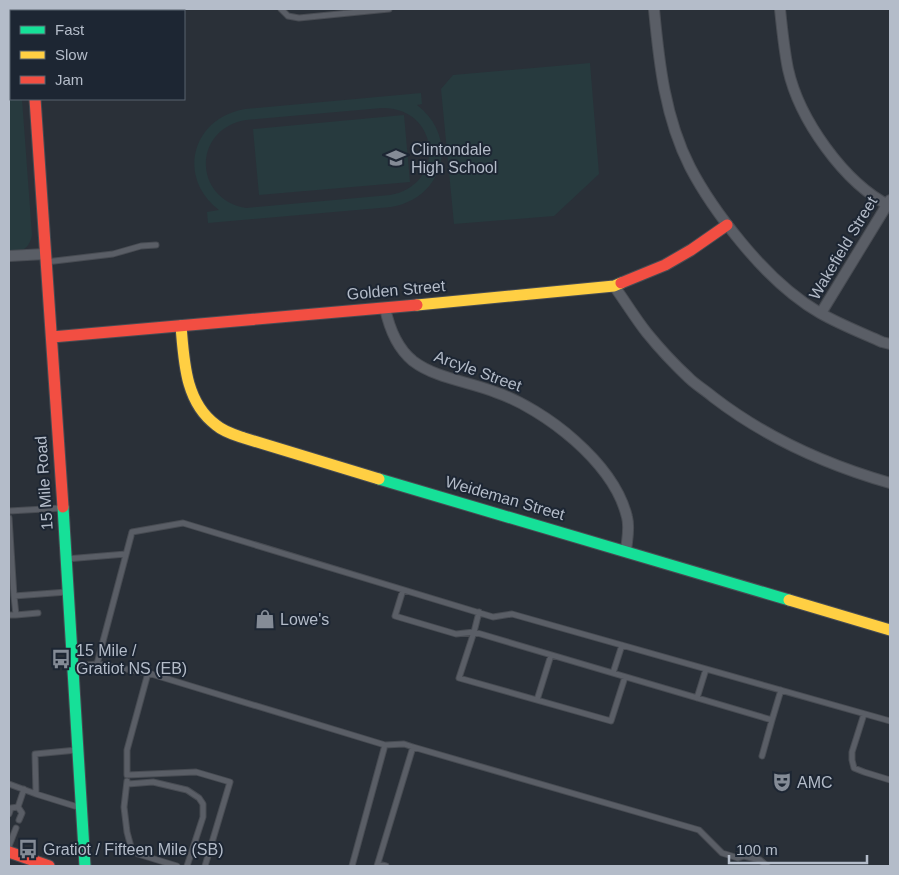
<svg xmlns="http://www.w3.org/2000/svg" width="899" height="875" viewBox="0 0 899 875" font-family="Helvetica,sans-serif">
  <rect width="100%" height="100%" fill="#2a3038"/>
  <path fill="#273a3e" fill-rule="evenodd" d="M 9,9 L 12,11 L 11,99 L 22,99 L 32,235 C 29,250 22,251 9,252 Z
    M 127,9 L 176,9 L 176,11 L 98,11 Z
    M 590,63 L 599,174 L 554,216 L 454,224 L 441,89 L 453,75 Z
    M 421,93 L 422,104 L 417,105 C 460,138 444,198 391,207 L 208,223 L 207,212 L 219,210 C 176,177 192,118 245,109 ZM 382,108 C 440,107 447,185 390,195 L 246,208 C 193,199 192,129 246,120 Z
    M 404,115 L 410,182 L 259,195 L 253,129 Z"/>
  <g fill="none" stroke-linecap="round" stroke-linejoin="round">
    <defs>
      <path id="lane" d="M 281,9 L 288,16 L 299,18 L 389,9
        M 46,262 L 113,254 L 141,246 L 156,245
        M 9,511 L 62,508
        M 9,518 L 14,596
        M 66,559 L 126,554
        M 403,590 L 395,616 L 456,634 L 474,632 L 459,678 L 611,721 L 625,677
        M 479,612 L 474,632 L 772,720 L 781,690
        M 9,615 L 16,615 L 14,596 L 67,592
        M 16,615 L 38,613
        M 97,664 L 148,673 L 127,750 L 127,775 L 196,772 L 230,782 L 205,866
        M 74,666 L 97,664 L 132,532 L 183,523 L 493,617 L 512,614 L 890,721
        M 148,673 L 385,745 L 404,744 L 413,747
        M 613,673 L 622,645
        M 697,698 L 706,669
        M 537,700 L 551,655
        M 864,714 L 852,752 L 852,760 L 854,768 L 864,772 L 890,780
        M 762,756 L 772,720
        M 127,781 L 124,807 L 127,832 L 131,847 L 138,854 L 177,866
        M 9,784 L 36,794 L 81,808
        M 128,784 L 153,782 L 187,790 L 199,798 L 203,804 L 203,817 L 187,866
        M 36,794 L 35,754 L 77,750
        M 18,807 L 22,813 L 19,820
        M 9,814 L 11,808 L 18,807 L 24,789
        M 9,846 L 16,828
        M 378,864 L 386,866
        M 352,866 L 385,745
        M 377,866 L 413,747 L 699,830 L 722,853 L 738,858 L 744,856 L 760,860 L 767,866"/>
      <path id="street" d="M 654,9 C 659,63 665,118 690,167 C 704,194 722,219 741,242 C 764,270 789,295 820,313 C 839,324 862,333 882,342 L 890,344
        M 780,9 C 782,29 784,49 788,69 C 799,119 844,183 890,206
        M 9,256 L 45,254
        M 614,286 C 625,301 635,318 647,333 C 660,349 674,364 689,378 C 696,385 705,390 713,397 C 765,437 827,465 890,483
        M 385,308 C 389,327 397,348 413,361 C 435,378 470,382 495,392 C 545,409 614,463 627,517 C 630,528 627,539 626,551
        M 821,313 L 890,200"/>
      <path id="fast" d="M 379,479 L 789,600
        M 63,507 L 85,866"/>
      <path id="slow" d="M 417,305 L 614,286 L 621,283
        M 181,326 C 184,361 185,402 216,425 C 224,432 235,435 244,438 L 379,479
        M 789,600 L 890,630"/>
      <path id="jam" d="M 30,9 L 30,11
        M 35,99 C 44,235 54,371 63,507
        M 621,283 L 665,265 L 691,250 L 727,225
        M 52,337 L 417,305
        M 9,852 L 49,866"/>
    </defs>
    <use href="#lane" stroke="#484c53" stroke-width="7"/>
    <use href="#street" stroke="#484c53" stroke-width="12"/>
    <use href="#fast" stroke="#484c53" stroke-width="13"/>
    <use href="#slow" stroke="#484c53" stroke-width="13"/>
    <use href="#jam" stroke="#484c53" stroke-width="13"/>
    <use href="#lane" stroke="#5a5e66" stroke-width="5"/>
    <use href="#street" stroke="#5a5e66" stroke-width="10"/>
    <use href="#fast" stroke="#16e098" stroke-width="11"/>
    <use href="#slow" stroke="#ffcf43" stroke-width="11"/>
    <use href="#jam" stroke="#f24e42" stroke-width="11"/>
  </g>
  <defs>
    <symbol id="school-bare" viewBox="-9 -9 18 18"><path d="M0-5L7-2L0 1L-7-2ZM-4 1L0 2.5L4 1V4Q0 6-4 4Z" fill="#848b96" stroke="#1d2633" stroke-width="2.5" paint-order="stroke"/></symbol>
    <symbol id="shop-bare" viewBox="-9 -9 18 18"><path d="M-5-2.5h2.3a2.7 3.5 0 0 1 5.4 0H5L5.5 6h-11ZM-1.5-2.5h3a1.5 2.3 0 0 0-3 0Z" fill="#848b96" stroke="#1d2633" stroke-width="2.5" paint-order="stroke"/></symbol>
    <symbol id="bus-bare" viewBox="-9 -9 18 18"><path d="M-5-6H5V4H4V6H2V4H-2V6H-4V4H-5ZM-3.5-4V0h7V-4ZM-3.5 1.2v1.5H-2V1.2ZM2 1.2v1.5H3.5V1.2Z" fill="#848b96" stroke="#1d2633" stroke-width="2.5" paint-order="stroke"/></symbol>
    <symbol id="theatre-bare" viewBox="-9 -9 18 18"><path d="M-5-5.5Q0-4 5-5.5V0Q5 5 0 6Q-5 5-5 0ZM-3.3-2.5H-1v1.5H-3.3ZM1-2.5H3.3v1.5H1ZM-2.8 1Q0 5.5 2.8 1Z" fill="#848b96" stroke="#1d2633" stroke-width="2.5" paint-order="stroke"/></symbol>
  </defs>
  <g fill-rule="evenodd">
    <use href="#school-bare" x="382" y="144" width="28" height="28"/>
    <use href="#shop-bare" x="251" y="605" width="28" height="28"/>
    <use href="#bus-bare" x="47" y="645" width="28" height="28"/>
    <use href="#theatre-bare" x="768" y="768" width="28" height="28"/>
    <use href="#bus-bare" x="14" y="835" width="28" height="28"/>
  </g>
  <g text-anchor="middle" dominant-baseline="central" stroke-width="4" stroke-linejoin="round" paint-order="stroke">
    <g font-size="16" fill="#b4bcc9" stroke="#1d2633" text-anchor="start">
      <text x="411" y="149">Clintondale<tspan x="411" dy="18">High School</tspan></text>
      <text x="280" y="619">Lowe's</text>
      <text x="76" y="650">15 Mile /<tspan x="76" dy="18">Gratiot NS (EB)</tspan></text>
      <text x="797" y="782">AMC</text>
      <text x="43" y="849">Gratiot / Fifteen Mile (SB)</text>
    </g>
    <g font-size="16" fill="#b4bcc9" stroke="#1d2633">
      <text transform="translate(843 248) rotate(-59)">Wakefield Street</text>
      <text transform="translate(396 290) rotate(-5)">Golden Street</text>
      <text transform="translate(478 371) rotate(20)">Arcyle Street</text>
      <text transform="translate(44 483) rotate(-94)">15 Mile Road</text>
      <text transform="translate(505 498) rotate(16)">Weideman Street</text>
    </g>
  </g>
  <rect width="899" height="875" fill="none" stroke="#b4bcc9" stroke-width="20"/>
  <rect x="10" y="10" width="175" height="90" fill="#1d2633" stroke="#59626f"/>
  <rect x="20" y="26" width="25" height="8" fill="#16e098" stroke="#59626f"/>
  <text x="55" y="35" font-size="15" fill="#b4bcc9">Fast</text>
  <rect x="20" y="51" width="25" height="8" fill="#ffcf43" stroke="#59626f"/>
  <text x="55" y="60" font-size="15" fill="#b4bcc9">Slow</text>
  <rect x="20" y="76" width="25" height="8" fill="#f24e42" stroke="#59626f"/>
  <text x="55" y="85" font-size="15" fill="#b4bcc9">Jam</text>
  <path d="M729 855v8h138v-8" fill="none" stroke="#b4bcc9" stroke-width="2.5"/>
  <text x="736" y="855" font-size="15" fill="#b4bcc9" stroke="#1d2633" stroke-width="4" paint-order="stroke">100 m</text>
</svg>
